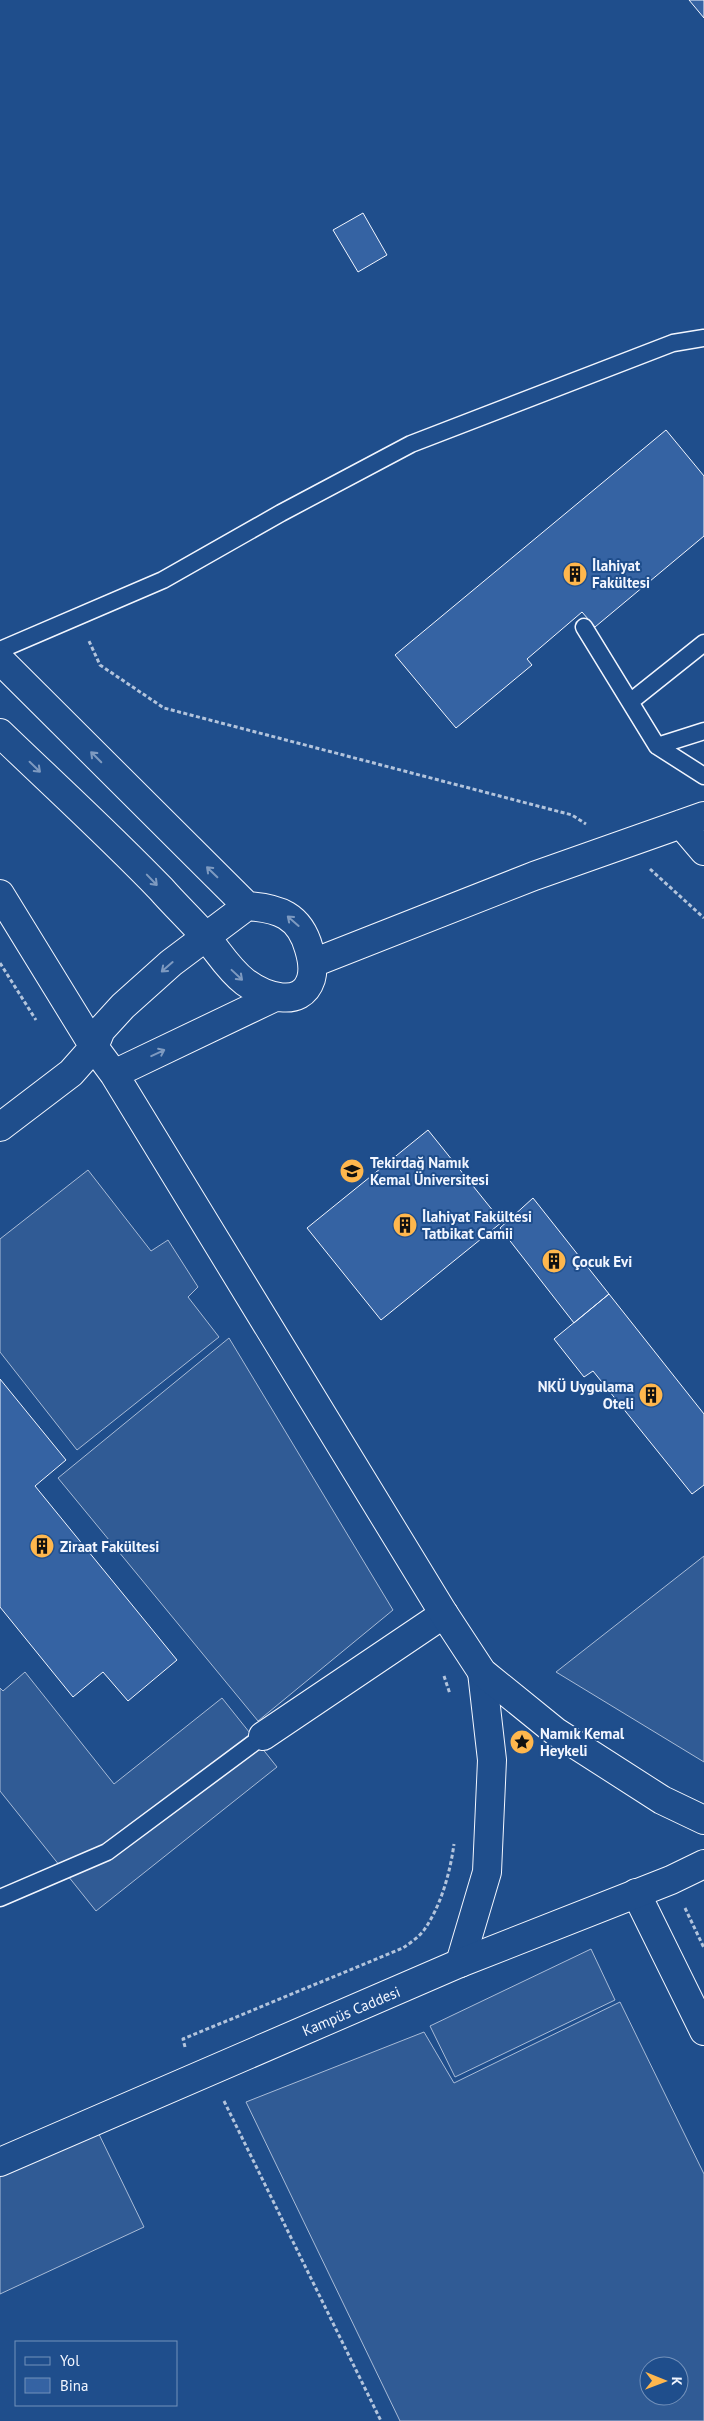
<svg xmlns="http://www.w3.org/2000/svg" width="704" height="2421" viewBox="0 0 704 2421" font-family="'PT Sans',sans-serif">
  <rect width="100%" height="100%" fill="#1f4e8c"/>
  <path fill="#305b95" stroke="#a8bbd7" fill-rule="evenodd" d="M 88,1170 L 151,1251 L 168,1240 L 198,1287 L 188,1297 L 219,1337 L 77,1450 L 0,1352 L 0,1239 Z
    M 229,1338 L 393,1610 L 258,1721 L 58,1478 Z
    M 704,1556 L 704,1762 L 556,1672 Z
    M 25,1672 L 114,1784 L 222,1698 L 277,1767 L 96,1911 L 0,1791 L 0,1688 L 3,1691 Z
    M 591,1949 L 615,2000 L 455,2077 L 430,2026 Z
    M 620,2002 L 704,2174 L 704,2421 L 400,2421 L 246,2102 L 424,2032 L 454,2083 ZM 649,2366 L 679,2366 L 679,2396 L 649,2396 Z
    M 95,2126 L 144,2227 L 0,2294 L 0,2167 Z"/>
  <path fill="#3563a3" stroke="#f2f6ff" d="M 689,0 L 704,0 L 704,18 Z
    M 363,213 L 387,255 L 358,272 L 333,230 Z
    M 666,430 L 704,476 L 704,536 L 595,627 L 582,612 L 527,659 L 532,665 L 456,728 L 395,655 Z
    M 428,1130 L 502,1222 L 381,1320 L 307,1228 Z
    M 533,1198 L 609,1294 L 574,1323 L 500,1228 Z
    M 609,1294 L 704,1414 L 704,1485 L 692,1494 L 593,1371 L 584,1377 L 554,1339 Z
    M 0,1379 L 66,1460 L 35,1486 L 177,1660 L 128,1701 L 103,1672 L 73,1697 L 0,1607 Z"/>
  <g fill="none" stroke-linecap="round" stroke-linejoin="round">
    <defs>
      <path id="service" d="M 584,627 L 657,746
        M 0,650 L 163,580 L 281,513 L 411,444 L 673,343 L 704,338
        M 630,702 L 704,643
        M 704,731 L 657,746 L 704,776
        M 0,1898 L 107,1852 L 263,1736"/>
      <path id="minor" d="M 263,1736 L 444,1614
        M 636,1893 L 704,2031
        M 460,1963 L 487,1872 L 492,1760 L 482,1672"/>
      <path id="tertiary" d="M 0,660 L 247,906 C 278,908 300,915 309,949 C 312,959 314,969 311,979 C 301,1010 264,996 245,982 C 228,969 218,951 205,936 C 191,920 175,905 161,889 C 109,835 54,785 0,733
        M 681,824 L 704,851
        M 0,894 L 94,1047 L 114,1074 L 444,1614 L 482,1672 L 556,1732 L 662,1800 L 704,1820
        M 313,963 L 534,876 L 704,816
        M 114,1074 L 275,997
        M 0,1127 L 71,1073 L 94,1047 L 101,1030 L 123,1006 L 171,963 L 247,906
        M 0,2162 L 460,1963 L 671,1880 L 704,1864"/>
    </defs>
    <use href="#service" stroke="#f2f6ff" stroke-width="19"/>
    <use href="#minor" stroke="#f2f6ff" stroke-width="30"/>
    <use href="#tertiary" stroke="#f2f6ff" stroke-width="30"/>
    <path stroke="#b3c4dc" stroke-width="3" stroke-dasharray="4 2.5" stroke-linecap="butt" d="M 89,641 L 100,665 L 164,708 L 572,815 L 586,824
      M 650,869 L 704,918
      M 0,963 L 36,1020
      M 444,1676 L 450,1694
      M 685,1908 L 704,1948
      M 185,2047 L 183,2039 L 403,1948 C 410,1943 419,1937 424,1930 C 441,1906 450,1873 454,1844
      M 224,2101 L 381,2421"/>
    <use href="#service" stroke="#1f4e8c" stroke-width="16"/>
    <use href="#minor" stroke="#1f4e8c" stroke-width="28"/>
    <use href="#tertiary" stroke="#1f4e8c" stroke-width="28"/>
  </g>
  <defs><path id="oneway-shaft" d="M-6 0H5M1.5-3L5.5 0L1.5 3" fill="none" stroke-width="1.6" stroke-linecap="round" stroke-linejoin="round" transform="scale(1.25)"/></defs>
  <g stroke="#7e9ac0">
    <use href="#oneway-shaft" transform="translate(96 757) rotate(-135)"/>
    <use href="#oneway-shaft" transform="translate(35 767) rotate(44)"/>
    <use href="#oneway-shaft" transform="translate(212 872) rotate(-136)"/>
    <use href="#oneway-shaft" transform="translate(152 880) rotate(46)"/>
    <use href="#oneway-shaft" transform="translate(293 921) rotate(-139)"/>
    <use href="#oneway-shaft" transform="translate(167 967) rotate(139)"/>
    <use href="#oneway-shaft" transform="translate(237 975) rotate(43)"/>
    <use href="#oneway-shaft" transform="translate(158 1053) rotate(-25)"/>
  </g>
  <defs>
    <symbol id="building-disc" viewBox="-11 -11 22 22"><circle r="9.5" fill="#ffb74d" stroke="#1f4e8c"/><path d="M-4-6H4V6H1V3H-1V6H-4ZM-2.5-4.3h1.7v1.8h-1.7ZM.8-4.3h1.7v1.8H.8ZM-2.5-1h1.7V.8h-1.7ZM.8-1h1.7V.8H.8Z" fill="#111"/></symbol>
    <symbol id="university-disc" viewBox="-11 -11 22 22"><circle r="9.5" fill="#ffb74d" stroke="#1f4e8c"/><path d="M0-5L7-2L0 1L-7-2ZM-4 1L0 2.5L4 1V4Q0 6-4 4Z" fill="#111"/></symbol>
    <symbol id="sight-disc" viewBox="-11 -11 22 22"><circle r="9.5" fill="#ffb74d" stroke="#1f4e8c"/><path d="M0-6L1.8-2.2L6-1.7L2.9 1.2L3.7 5.4L0 3.3L-3.7 5.4L-2.9 1.2L-6-1.7L-1.8-2.2Z" fill="#111"/></symbol>
  </defs>
  <g fill-rule="evenodd">
    <use href="#building-disc" x="561" y="560" width="28" height="28"/>
    <use href="#university-disc" x="338" y="1157" width="28" height="28"/>
    <use href="#building-disc" x="391" y="1211" width="28" height="28"/>
    <use href="#building-disc" x="540" y="1247" width="28" height="28"/>
    <use href="#building-disc" x="637" y="1381" width="28" height="28"/>
    <use href="#building-disc" x="28" y="1532" width="28" height="28"/>
    <use href="#sight-disc" x="508" y="1728" width="28" height="28"/>
  </g>
  <g text-anchor="middle" dominant-baseline="central" stroke-width="4" stroke-linejoin="round" paint-order="stroke">
    <g font-size="15" font-weight="bold" fill="#f2f6ff" stroke="#1f4e8c" text-anchor="start">
      <text x="592" y="565">İlahiyat<tspan x="592" dy="17">Fakültesi</tspan></text>
      <text x="370" y="1162">Tekirdağ Namık<tspan x="370" dy="17">Kemal Üniversitesi</tspan></text>
      <text x="422" y="1216">İlahiyat Fakültesi<tspan x="422" dy="17">Tatbikat Camii</tspan></text>
      <text x="572" y="1261">Çocuk Evi</text>
      <text x="634" y="1386" text-anchor="end">NKÜ Uygulama<tspan x="634" dy="17">Oteli</tspan></text>
      <text x="60" y="1546">Ziraat Fakültesi</text>
      <text x="540" y="1733">Namık Kemal<tspan x="540" dy="17">Heykeli</tspan></text>
    </g>
    <g font-size="15" fill="#f2f6ff" stroke="#1f4e8c">
      <text transform="translate(351 2011) rotate(-23)">Kampüs Caddesi</text>
    </g>
  </g>
  <rect x="15" y="2341" width="162" height="65" fill="#1f4e8c" stroke="#7391ba"/>
  <rect x="25" y="2357" width="25" height="8" fill="#1f4e8c" stroke="#7391ba"/>
  <text x="60" y="2366" font-size="15" fill="#f2f6ff">Yol</text>
  <rect x="25" y="2378" width="25" height="15" fill="#3563a3" stroke="#7391ba"/>
  <text x="60" y="2391" font-size="15" fill="#f2f6ff">Bina</text>
  <g transform="translate(664 2381) rotate(91)"><circle r="24" fill="#1f4e8c" stroke="#7391ba"/>
  <path d="M0-4L9 19L0 12L-9 19Z" fill="#ffb74d"/>
  <text y="-8" font-size="14" font-weight="bold" text-anchor="middle" fill="#f2f6ff">K</text>
  </g>
</svg>
